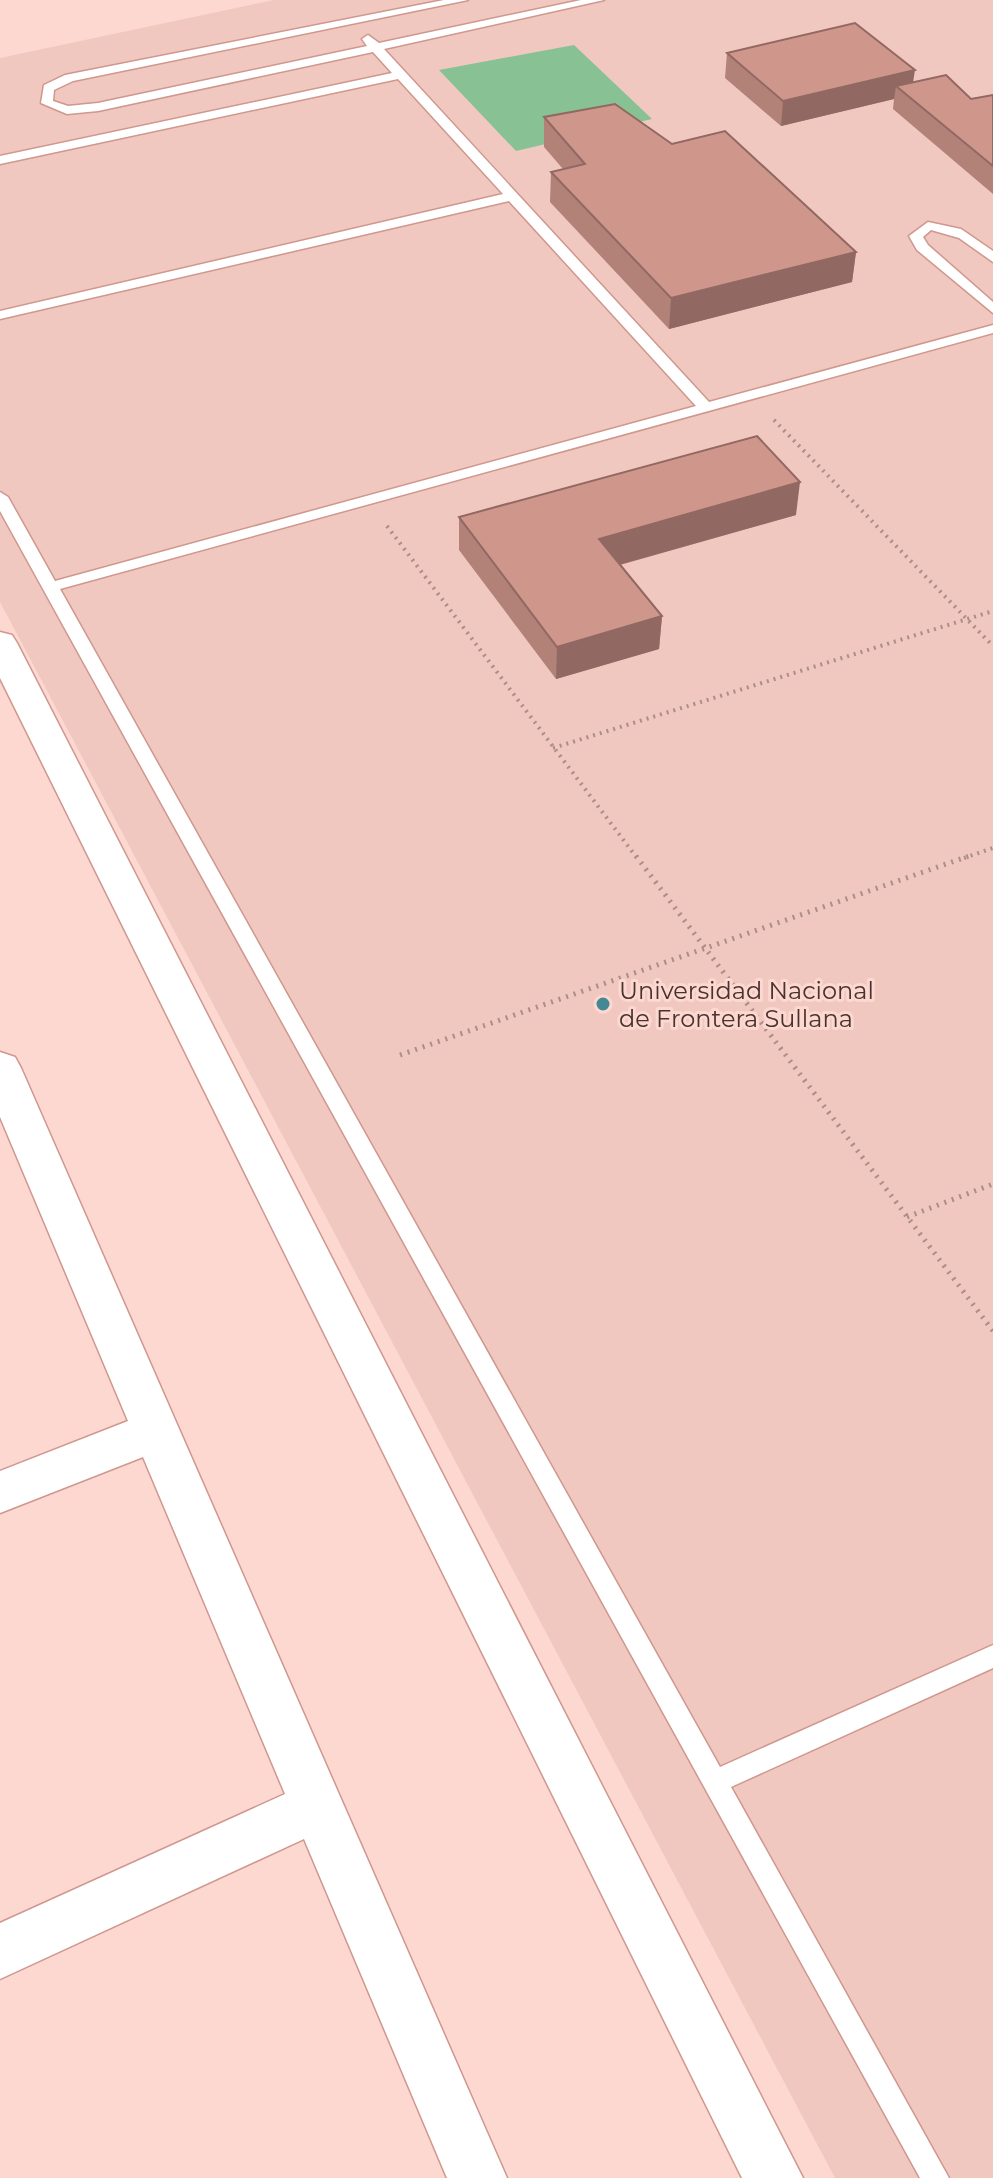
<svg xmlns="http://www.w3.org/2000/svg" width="993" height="2178" viewBox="0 0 993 2178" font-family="Montserrat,sans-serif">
  <rect width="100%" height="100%" fill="#fcd8d1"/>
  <path fill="#f0c8c0" d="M 274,0 L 993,0 L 993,2178 L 835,2178 L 0,602 L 0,58 Z"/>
  <path fill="#88c194" d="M 574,45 L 652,119 L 516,151 L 439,70 Z"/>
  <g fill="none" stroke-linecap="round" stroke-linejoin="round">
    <defs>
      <path id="service" d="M 444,0 L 468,0 L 73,81 L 54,90 L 53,101 L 68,106 L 98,103 L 367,46 L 362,39 L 368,35 L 379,43 L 581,0 L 604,0 L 384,49 L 709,402 L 993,325 L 993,333 L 60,589 L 720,1767 L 993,1645 L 993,1668 L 731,1787 L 949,2178 L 920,2178 L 0,511 L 0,492 L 8,497 L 55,581 L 696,406 L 509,201 L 0,319 L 0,311 L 503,194 L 398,79 L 0,164 L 0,156 L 392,73 L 373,52 L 98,111 L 67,114 L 41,103 L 44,85 L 65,75 Z
        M 928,222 L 961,229 L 993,251 L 993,262 L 959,238 L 931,230 L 923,237 L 928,245 L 993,302 L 993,313 L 917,250 L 909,236 Z"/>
      <path id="minor" d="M 0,632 L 12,635 L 17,643 L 803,2178 L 742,2178 L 0,678 Z
        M 0,1052 L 15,1057 L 21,1068 L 507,2178 L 447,2178 L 304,1839 L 0,1979 L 0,1923 L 285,1794 L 143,1457 L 0,1513 L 0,1471 L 128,1421 L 0,1117 Z"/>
    </defs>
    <use href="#service" stroke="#cf978d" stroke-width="3"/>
    <use href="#minor" stroke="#cf978d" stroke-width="3"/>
    <path stroke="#ac8e88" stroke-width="4" stroke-dasharray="2 5" stroke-linecap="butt" d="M 774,420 L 993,646
      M 387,526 L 637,858
      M 553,748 L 993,611
      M 964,858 L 993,848"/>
    <path stroke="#ac8e88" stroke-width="5" stroke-dasharray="2 6" stroke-linecap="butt" d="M 636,856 L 993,1331
      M 400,1055 L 969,856
      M 907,1217 L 993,1184"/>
    <use href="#service" fill="#fff" fill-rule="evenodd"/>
    <use href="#minor" fill="#fff" fill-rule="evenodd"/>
  </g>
  <path fill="#b28178" d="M 727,53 L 913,82 L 971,99 L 993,95 L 993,194 L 893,109 L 894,99 L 781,126 L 725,78 Z
    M 544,117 L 856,252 L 852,282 L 669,329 L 550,202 L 551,172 L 563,169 L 544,147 Z
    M 796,515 L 620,565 L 662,616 L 659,649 L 556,679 L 459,550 L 459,517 Z"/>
  <path fill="#916962" d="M 915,70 L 911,95 L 896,86 L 894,99 L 781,126 L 783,101 Z
    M 856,252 L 852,282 L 669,329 L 671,298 Z
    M 800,482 L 796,515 L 597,571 L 599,539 Z
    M 662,616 L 659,649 L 556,679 L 557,647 Z"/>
  <path fill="#cf968c" stroke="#916962" stroke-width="2" d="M 855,23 L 915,70 L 783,101 L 727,53 Z
    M 946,75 L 971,99 L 993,95 L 993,166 L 896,86 Z
    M 615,104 L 672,144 L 725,131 L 856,252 L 671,298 L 551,172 L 585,164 L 544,117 Z
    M 757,436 L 800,482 L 599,539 L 662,616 L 557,647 L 459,517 Z"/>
  <circle fill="#438894" stroke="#fcd8d1" stroke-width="3" cx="603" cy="1004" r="8"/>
  <g text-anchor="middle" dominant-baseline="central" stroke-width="6" stroke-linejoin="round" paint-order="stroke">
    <g font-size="24" fill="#4a332f" stroke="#fcd8d1" text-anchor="start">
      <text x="619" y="990">Universidad Nacional<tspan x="619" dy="28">de Frontera Sullana</tspan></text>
    </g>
  </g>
</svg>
